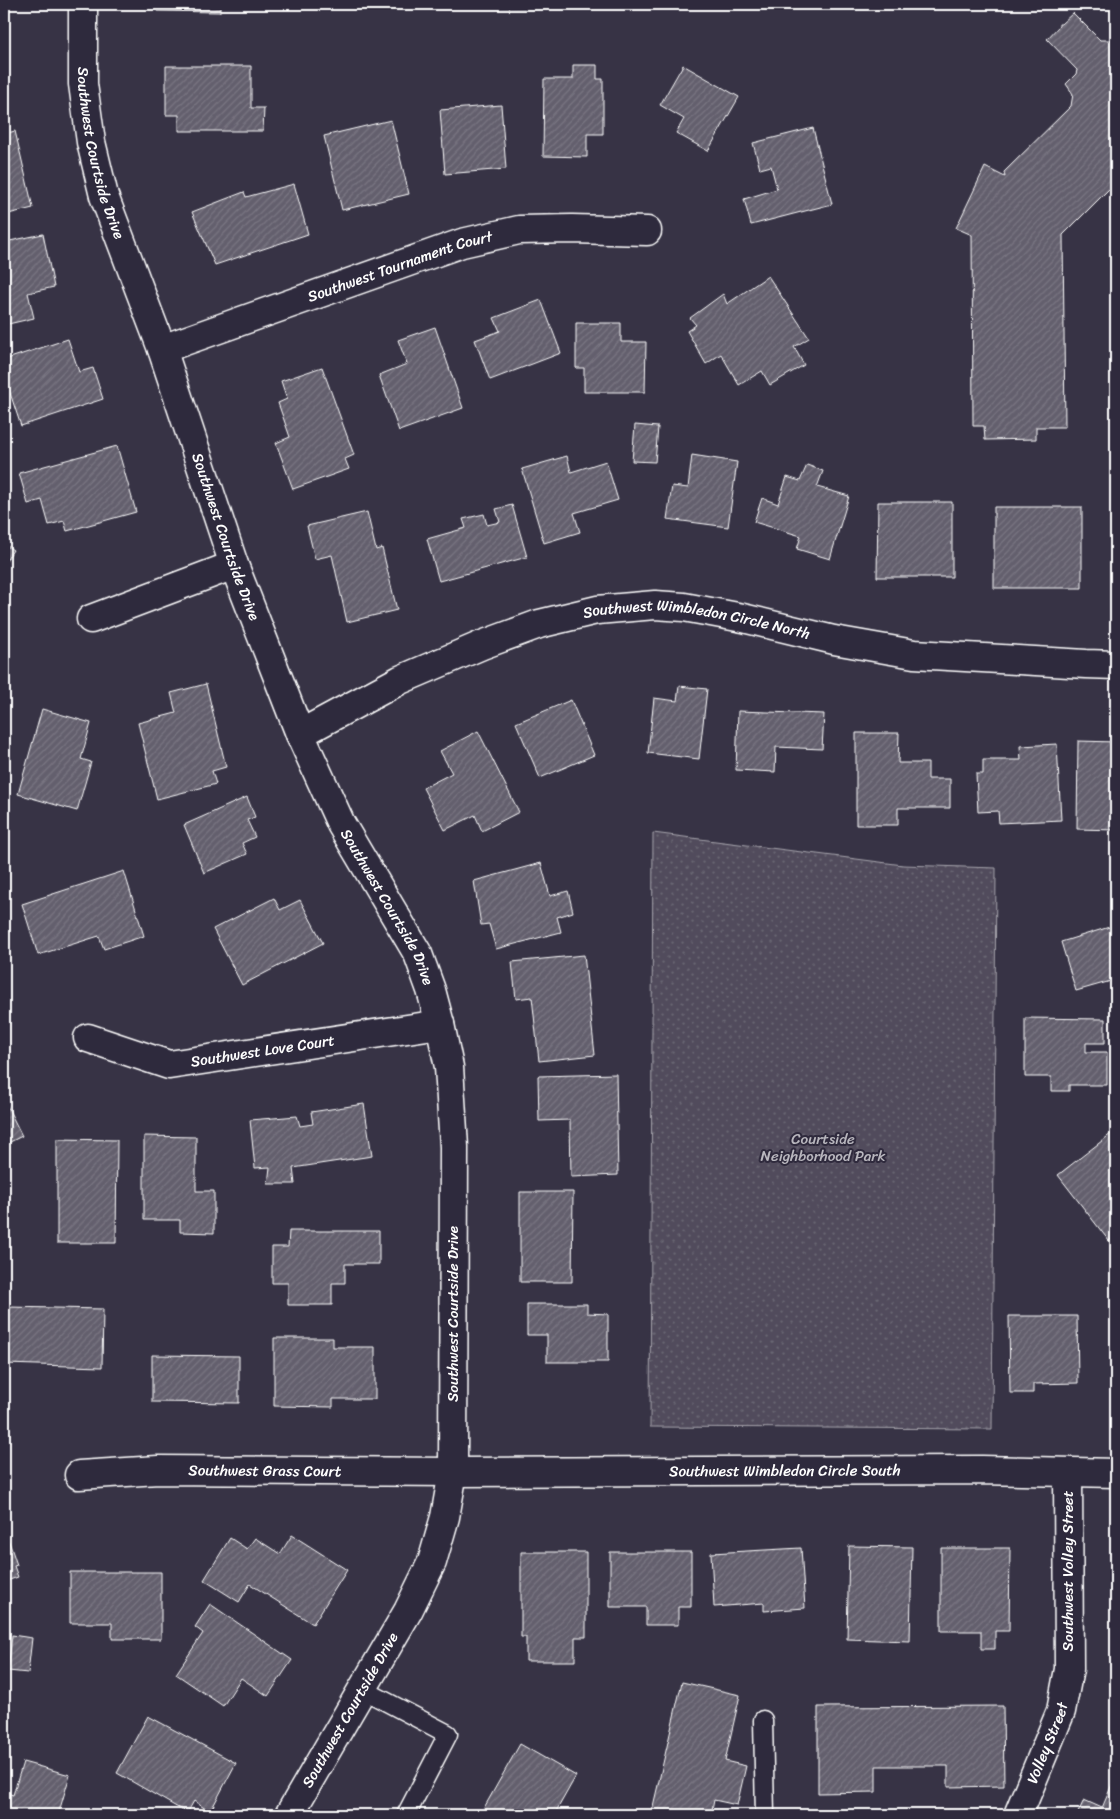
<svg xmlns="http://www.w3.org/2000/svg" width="1120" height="1819" viewBox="0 0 1120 1819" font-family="Sriracha,sans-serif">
  <defs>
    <pattern id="park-dots" width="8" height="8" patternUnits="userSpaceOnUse" patternTransform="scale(1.25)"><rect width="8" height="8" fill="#514c5c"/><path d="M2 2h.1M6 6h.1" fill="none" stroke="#6b6774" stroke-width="1.8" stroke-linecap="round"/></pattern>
    <pattern id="building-hatch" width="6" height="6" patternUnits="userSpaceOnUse" patternTransform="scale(1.25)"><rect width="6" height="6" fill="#635f6d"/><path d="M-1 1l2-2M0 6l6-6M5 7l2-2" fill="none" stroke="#7a7783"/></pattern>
  </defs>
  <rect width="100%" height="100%" fill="#373345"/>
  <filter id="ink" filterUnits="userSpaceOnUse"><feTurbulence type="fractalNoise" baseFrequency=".02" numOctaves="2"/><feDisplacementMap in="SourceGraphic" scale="10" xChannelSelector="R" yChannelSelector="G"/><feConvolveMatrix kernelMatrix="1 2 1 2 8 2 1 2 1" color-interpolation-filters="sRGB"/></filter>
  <g filter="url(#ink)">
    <path fill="url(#park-dots)" stroke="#a8a6ae" d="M 653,833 L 903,865 L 996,868 L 992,1429 L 650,1427 Z"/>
    <path fill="url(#building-hatch)" stroke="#fff" d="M 157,4 L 220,4 L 220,12 L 157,11 Z
      M 500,4 L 574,4 L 574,8 L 500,7 Z
      M 617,4 L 642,4 L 643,6 L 617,6 Z
      M 1073,13 L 1100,40 L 1113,40 L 1116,37 L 1116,182 L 1063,235 L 1065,427 L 1036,427 L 1036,439 L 985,440 L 984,426 L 973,426 L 972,235 L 956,228 L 985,167 L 1005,177 L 1004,172 L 1071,106 L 1073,94 L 1066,84 L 1076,74 L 1077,70 L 1047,39 L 1059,26 L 1059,24 L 1061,24 Z
      M 573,65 L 597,65 L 597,79 L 603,79 L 603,134 L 587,134 L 587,157 L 543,156 L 544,79 L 573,79 Z
      M 683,65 L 739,97 L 708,151 L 676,133 L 684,119 L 660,105 Z
      M 166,66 L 251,66 L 251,108 L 264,108 L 263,131 L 179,131 L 179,115 L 166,115 Z
      M 501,105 L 506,169 L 445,174 L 440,110 Z
      M 391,120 L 409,194 L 342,210 L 324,136 Z
      M 813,128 L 832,204 L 751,225 L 744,199 L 777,189 L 771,166 L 760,169 L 753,143 Z
      M 15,131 L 33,208 L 4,215 L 4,134 Z
      M 294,184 L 308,234 L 215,265 L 192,212 L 244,192 L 246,197 Z
      M 43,234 L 54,287 L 28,293 L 34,318 L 4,325 L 4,252 L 7,252 L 5,242 Z
      M 768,276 L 809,338 L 794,347 L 804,365 L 770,385 L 762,371 L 739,385 L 721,354 L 706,364 L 687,331 L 696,325 L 690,318 L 723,294 L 727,304 Z
      M 541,300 L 561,353 L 490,380 L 475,340 L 500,331 L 494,318 Z
      M 576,323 L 621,323 L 621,342 L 646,342 L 645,392 L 584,392 L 584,368 L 576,368 Z
      M 435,327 L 463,408 L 399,431 L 379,375 L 407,364 L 398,340 Z
      M 68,339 L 79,372 L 93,368 L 103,399 L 21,426 L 4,375 L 4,360 Z
      M 322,367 L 354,455 L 345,459 L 349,469 L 293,489 L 276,443 L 290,437 L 278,403 L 287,399 L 281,381 Z
      M 635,425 L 658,427 L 655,462 L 632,461 Z
      M 117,446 L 136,512 L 67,531 L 64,521 L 49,525 L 42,500 L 28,504 L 19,473 Z
      M 692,455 L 737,462 L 728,527 L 667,519 L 672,486 L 688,488 Z
      M 567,456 L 571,472 L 606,461 L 618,500 L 574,513 L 580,532 L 544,543 L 522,469 Z
      M 807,465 L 823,471 L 817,487 L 849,496 L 830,559 L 797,549 L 801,536 L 754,522 L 762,498 L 778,504 L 787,477 L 800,481 Z
      M 878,502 L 952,502 L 952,577 L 877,577 Z
      M 512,505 L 527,557 L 439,581 L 427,539 L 466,528 L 463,519 L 484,514 L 487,525 L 500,522 L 496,509 Z
      M 994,507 L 1082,507 L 1082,588 L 994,588 Z
      M 367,512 L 376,550 L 382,548 L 397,610 L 347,622 L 332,555 L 315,559 L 307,526 Z
      M 4,544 L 13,550 L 4,564 Z
      M 4,682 L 10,690 L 4,694 Z
      M 206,684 L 226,767 L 212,771 L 216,784 L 157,799 L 138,723 L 176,713 L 171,693 Z
      M 679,686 L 707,689 L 699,759 L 648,753 L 654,698 L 677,701 Z
      M 571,700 L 594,755 L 540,778 L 516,723 Z
      M 42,709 L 91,723 L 81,759 L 91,762 L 77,811 L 18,794 Z
      M 738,711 L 824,714 L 822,749 L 776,747 L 775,772 L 736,770 Z
      M 478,731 L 519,812 L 482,831 L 475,815 L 445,830 L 423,788 L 452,773 L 440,751 Z
      M 856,733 L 899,733 L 898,763 L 928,763 L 928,779 L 950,779 L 950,808 L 898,808 L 898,825 L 856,825 Z
      M 1078,741 L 1116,742 L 1116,830 L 1077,829 Z
      M 1057,744 L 1061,820 L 999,823 L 998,811 L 978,812 L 976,774 L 983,774 L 983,760 L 1021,760 L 1020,746 Z
      M 247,797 L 255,817 L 247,820 L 255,837 L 242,843 L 247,854 L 204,873 L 184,825 Z
      M 541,863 L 550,896 L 568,891 L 573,912 L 557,917 L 561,932 L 496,949 L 489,924 L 481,925 L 474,881 Z
      M 124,871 L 144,936 L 104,949 L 99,936 L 38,955 L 22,904 Z
      M 274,898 L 280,910 L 300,900 L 323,943 L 242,985 L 213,929 Z
      M 1116,925 L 1116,991 L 1114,991 L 1111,981 L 1076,991 L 1061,942 Z
      M 584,955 L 595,1055 L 539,1061 L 532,997 L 516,999 L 512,962 Z
      M 1025,1018 L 1105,1019 L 1105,1043 L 1086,1043 L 1086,1052 L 1107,1052 L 1107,1085 L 1069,1085 L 1069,1091 L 1051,1091 L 1051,1077 L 1025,1077 Z
      M 616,1074 L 618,1175 L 571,1177 L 570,1120 L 539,1121 L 538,1076 Z
      M 4,1100 L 22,1136 L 4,1145 Z
      M 364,1104 L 372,1156 L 293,1168 L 295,1184 L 268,1184 L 270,1167 L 255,1168 L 250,1120 L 297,1116 L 300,1126 L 313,1124 L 311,1112 Z
      M 1116,1130 L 1116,1235 L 1109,1241 L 1058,1175 Z
      M 144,1136 L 196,1137 L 196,1191 L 214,1191 L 214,1233 L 180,1232 L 180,1220 L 144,1220 Z
      M 57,1139 L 117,1140 L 116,1243 L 57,1243 Z
      M 520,1192 L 573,1192 L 572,1282 L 520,1282 Z
      M 289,1231 L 379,1231 L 379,1264 L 345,1264 L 345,1283 L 332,1283 L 332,1305 L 288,1305 L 288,1283 L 272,1283 L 272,1247 L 288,1247 Z
      M 4,1296 L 9,1297 L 8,1307 L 103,1309 L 102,1367 L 5,1364 Z
      M 527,1304 L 587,1304 L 587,1313 L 608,1314 L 608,1362 L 547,1362 L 547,1335 L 527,1335 Z
      M 1009,1316 L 1077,1316 L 1078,1383 L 1033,1384 L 1033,1393 L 1010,1393 Z
      M 274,1338 L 333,1338 L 333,1347 L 375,1347 L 375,1399 L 333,1399 L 333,1407 L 274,1406 Z
      M 152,1355 L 239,1356 L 239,1403 L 152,1402 Z
      M 4,1527 L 17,1565 L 14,1566 L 18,1577 L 4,1582 Z
      M 292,1535 L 347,1570 L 313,1624 L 250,1584 L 239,1602 L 204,1580 L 230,1538 L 247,1549 L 255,1538 L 280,1554 Z
      M 849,1546 L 912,1547 L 910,1641 L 847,1639 Z
      M 801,1548 L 805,1608 L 764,1611 L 764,1603 L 714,1607 L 711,1553 Z
      M 941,1548 L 1010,1548 L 1009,1631 L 995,1631 L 995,1649 L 981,1649 L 981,1631 L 941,1631 Z
      M 521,1552 L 586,1552 L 586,1637 L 575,1637 L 575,1661 L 526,1661 L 526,1637 L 521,1637 Z
      M 610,1552 L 691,1552 L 691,1607 L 678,1607 L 678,1625 L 646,1625 L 646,1607 L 610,1607 Z
      M 70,1572 L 161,1572 L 161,1639 L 112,1639 L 112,1623 L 70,1623 Z
      M 210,1604 L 292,1660 L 268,1696 L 241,1678 L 223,1706 L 176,1674 L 203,1633 L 195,1627 Z
      M 12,1635 L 32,1638 L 28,1673 L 8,1671 Z
      M 682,1682 L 740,1695 L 725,1761 L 746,1766 L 737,1805 L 714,1800 L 711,1815 L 651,1815 Z
      M 1003,1706 L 1004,1786 L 948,1787 L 948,1766 L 876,1766 L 876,1792 L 818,1793 L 818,1707 Z
      M 148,1716 L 236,1763 L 210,1812 L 194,1801 L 187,1813 L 117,1773 Z
      M 520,1744 L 576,1776 L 554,1815 L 480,1815 Z
      M 23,1762 L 70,1775 L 58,1815 L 4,1815 L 4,1792 L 13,1795 Z
      M 1116,1775 L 1116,1815 L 1077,1815 L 1084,1800 L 1102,1808 Z"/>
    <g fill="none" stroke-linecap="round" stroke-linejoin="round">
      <defs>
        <path id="service" d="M 362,1689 L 448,1734 L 406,1815
          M 763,1720 L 765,1815"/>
        <g id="minor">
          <path id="s1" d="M 83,4 L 83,84 L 91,142 L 104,196 L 162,349 L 234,565 L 300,734 L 341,824 L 418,954 L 431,990 L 440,1024 L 449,1067 L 454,1147 L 453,1472 L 445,1517 L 432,1562 L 408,1611 L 289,1815"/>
          <path id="s2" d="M 162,349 L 462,243 L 519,230 L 572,229 L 647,231"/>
          <path d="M 91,619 L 234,565"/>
          <path id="s3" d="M 300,734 L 400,680 L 482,645 L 539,624 L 597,610 L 655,605 L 684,607 L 743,618 L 834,640 L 914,654 L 1086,664 L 1116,665"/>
          <path id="s4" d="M 88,1038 L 169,1065 L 440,1024"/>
          <path id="s5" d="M 79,1475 L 158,1470 L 453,1472 L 982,1470 L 1116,1473"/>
          <path id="s6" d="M 1018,1815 L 1061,1711 L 1069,1669 L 1068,1473"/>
        </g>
      </defs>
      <use href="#service" stroke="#fff" stroke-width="21"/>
      <use href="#minor" stroke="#fff" stroke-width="31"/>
      <use href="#service" stroke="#2f2a3d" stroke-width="18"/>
      <use href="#minor" stroke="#2f2a3d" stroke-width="28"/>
    </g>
  </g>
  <g text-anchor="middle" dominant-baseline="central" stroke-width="4" stroke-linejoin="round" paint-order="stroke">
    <g font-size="15" fill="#fff" stroke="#2f2a3d">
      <text stroke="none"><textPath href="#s1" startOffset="151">Southwest Courtside Drive</textPath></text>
      <text stroke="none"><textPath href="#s2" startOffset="252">Southwest Tournament Court</textPath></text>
      <text stroke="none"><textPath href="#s1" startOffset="556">Southwest Courtside Drive</textPath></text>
      <text stroke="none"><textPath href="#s3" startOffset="424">Southwest Wimbledon Circle North</textPath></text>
      <text stroke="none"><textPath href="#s1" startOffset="961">Southwest Courtside Drive</textPath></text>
      <text stroke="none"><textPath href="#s4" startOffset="180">Southwest Love Court</textPath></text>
      <text transform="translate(453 1314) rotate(-90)">Southwest Courtside Drive</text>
      <text stroke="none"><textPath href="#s5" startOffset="186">Southwest Grass Court</textPath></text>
      <text stroke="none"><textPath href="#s5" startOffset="706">Southwest Wimbledon Circle South</textPath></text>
      <text transform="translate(1068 1571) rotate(-90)">Southwest Volley Street</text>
      <text transform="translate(350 1710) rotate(-60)">Southwest Courtside Drive</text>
      <text stroke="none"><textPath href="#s6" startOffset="78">Volley Street</textPath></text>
    </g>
    <g font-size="15" fill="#b9b7be" stroke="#2f2a3d">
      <text x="823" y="1139">Courtside<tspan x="823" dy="17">Neighborhood Park</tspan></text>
    </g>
  </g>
  <rect width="1120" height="1819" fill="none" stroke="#2f2a3d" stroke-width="20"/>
  <rect x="10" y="10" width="1100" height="1799" fill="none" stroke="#fff" stroke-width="2" filter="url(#ink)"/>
</svg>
